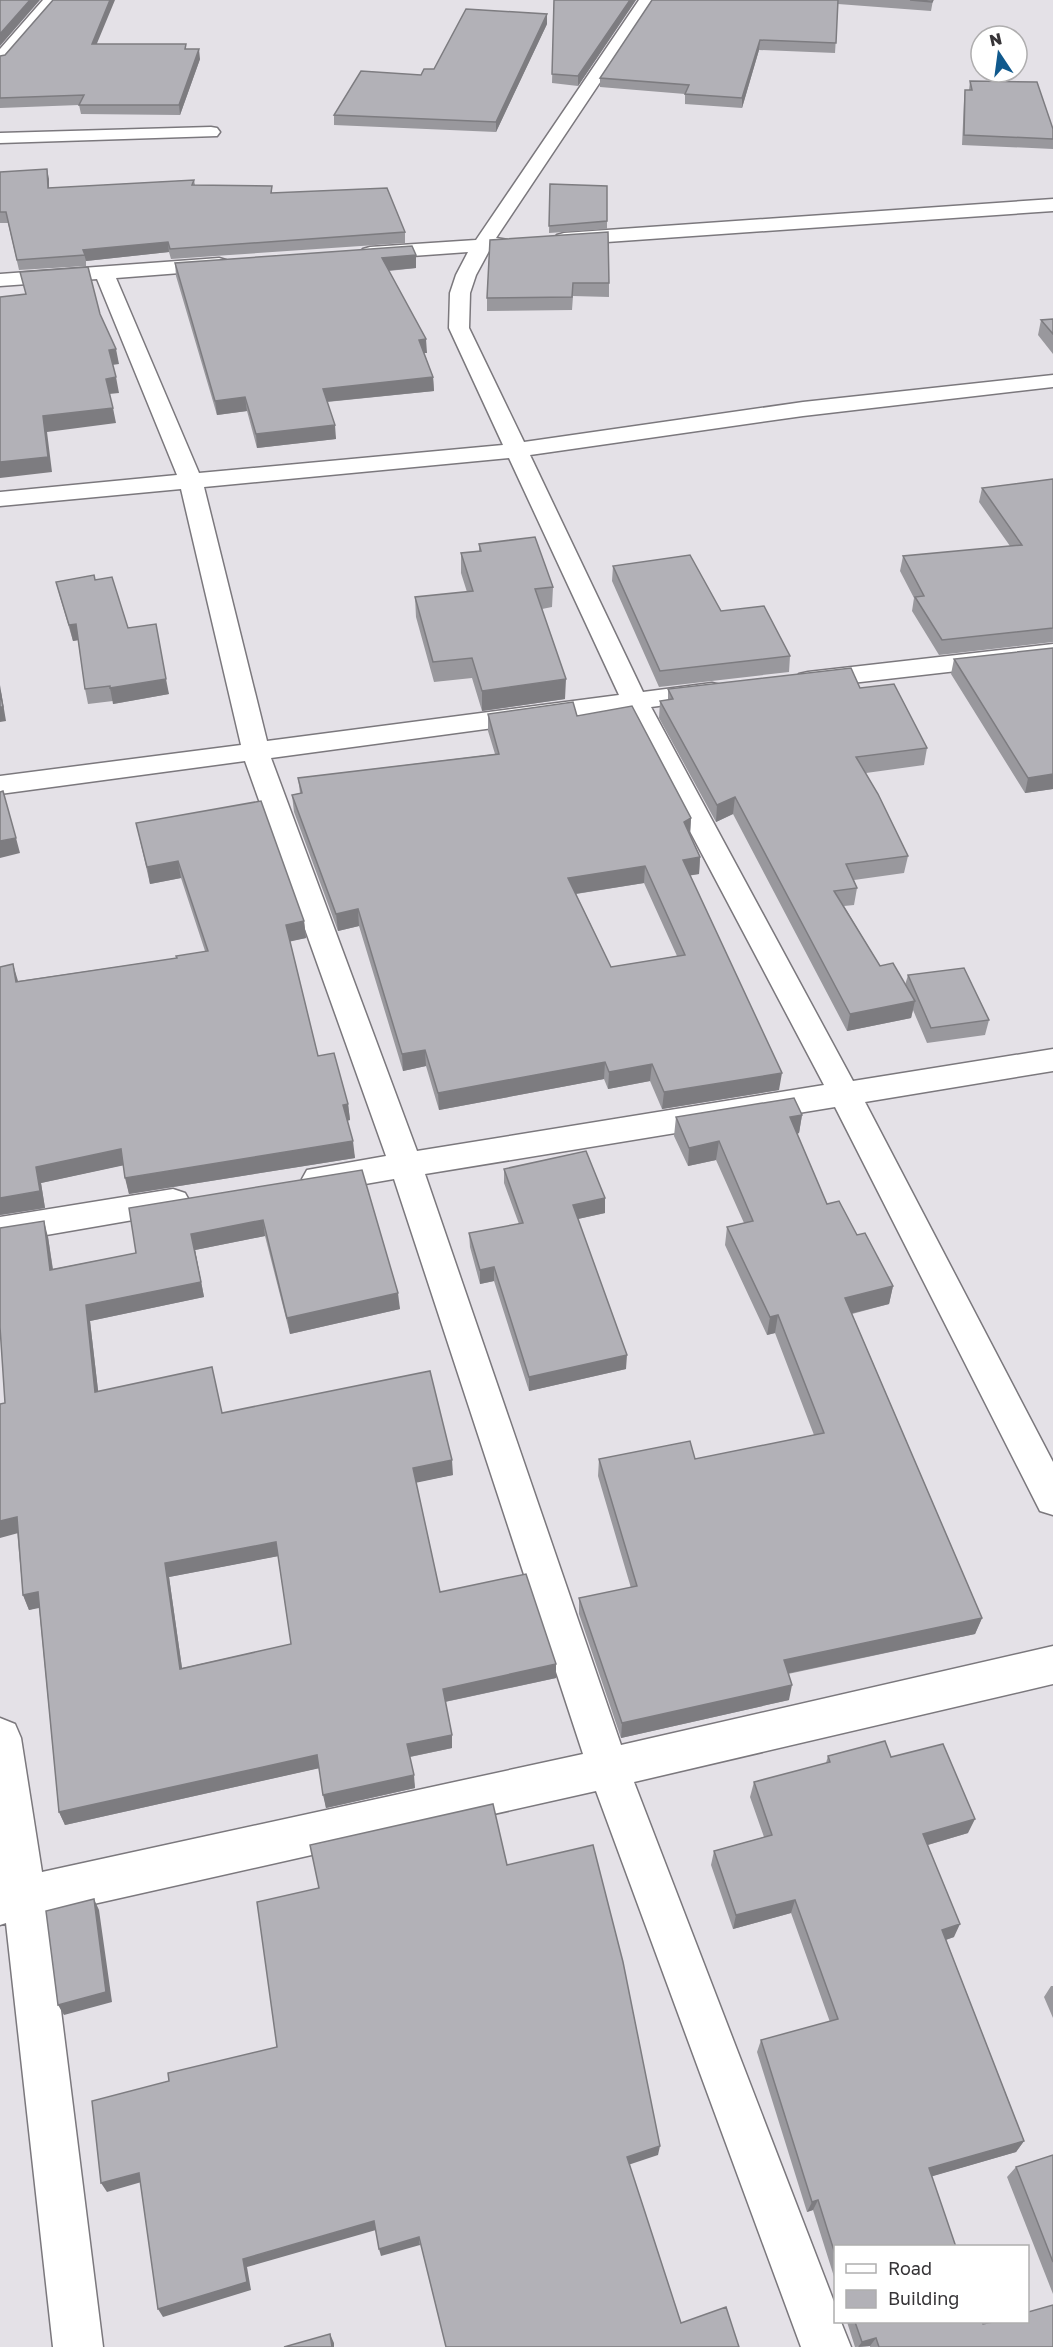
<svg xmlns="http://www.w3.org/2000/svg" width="1053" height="2347" viewBox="0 0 1053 2347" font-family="'Golos Text',sans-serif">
  <rect width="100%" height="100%" fill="#e4e1e7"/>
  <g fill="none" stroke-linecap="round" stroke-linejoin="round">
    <defs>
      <path id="street" d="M 43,0 L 60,0 L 6,63 L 0,64 L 0,49 Z
        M 639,0 L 655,0 L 496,238 L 508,240 L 511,244 L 508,248 L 489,251 L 476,275 L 470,293 L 469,328 L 524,442 L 803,402 L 1053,375 L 1053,387 L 803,416 L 530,455 L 643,692 L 712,683 L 721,685 L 725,691 L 721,697 L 712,699 L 651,707 L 853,1081 L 1053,1049 L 1053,1071 L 865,1102 L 1053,1462 L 1053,1515 L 1040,1511 L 835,1107 L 425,1174 L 621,1745 L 1053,1646 L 1053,1684 L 634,1782 L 836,2307 L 836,2322 L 841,2322 L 851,2347 L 801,2347 L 596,1791 L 49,1914 L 103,2347 L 53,2347 L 6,1923 L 0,1925 L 0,1718 L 15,1724 L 21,1738 L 42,1872 L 583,1754 L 394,1179 L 319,1192 L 307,1188 L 302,1179 L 307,1170 L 386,1156 L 245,761 L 0,794 L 0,776 L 241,745 L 181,489 L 0,506 L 0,492 L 177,475 L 97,279 L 0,286 L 0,274 L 219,258 L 226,260 L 229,264 L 226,268 L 219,270 L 116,278 L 199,473 L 503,445 L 449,328 L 450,293 L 456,275 L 468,252 L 370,259 L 363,257 L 360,253 L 363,249 L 370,247 L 476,240 ZM 509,458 L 619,695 L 267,741 L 204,487 ZM 626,710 L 824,1085 L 417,1151 L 271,758 Z
        M 211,127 L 217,128 L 220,132 L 217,136 L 0,143 L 0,133 Z
        M 1053,199 L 1053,211 L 564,245 L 557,243 L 554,239 L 557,235 L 564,233 Z
        M 1053,644 L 1053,660 L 808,688 L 799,686 L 795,680 L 799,674 L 808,672 Z
        M 173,1189 L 185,1193 L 190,1202 L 185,1211 L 0,1243 L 0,1217 Z"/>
    </defs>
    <use href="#street" stroke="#7b787d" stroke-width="3"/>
    <use href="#street" fill="#fff" fill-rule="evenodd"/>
  </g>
  <path fill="#99989d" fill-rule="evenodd" d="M 554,0 L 636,0 L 578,86 L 552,83 Z
    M 652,0 L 933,0 L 931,11 L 838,4 L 835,53 L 759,50 L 742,108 L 685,104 L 685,94 L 600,87 L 600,78 Z
    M 547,24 L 496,132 L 334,125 L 334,115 L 434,69 Z
    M 97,44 L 187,49 L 200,59 L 180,115 L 81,114 L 79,105 L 0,108 L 0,56 Z
    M 970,81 L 1053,129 L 1053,149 L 962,145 L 964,100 L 965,90 L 969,90 Z
    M 0,172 L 49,179 L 49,188 L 194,180 L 195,185 L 272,186 L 272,193 L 405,232 L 405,243 L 171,259 L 169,252 L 86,261 L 86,266 L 19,270 L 8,223 L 0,223 Z
    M 550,184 L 607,221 L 607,229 L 549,233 Z
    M 490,240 L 609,283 L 609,297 L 573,296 L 572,310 L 487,311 L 487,298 Z
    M 416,255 L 416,268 L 389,271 L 427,353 L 424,353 L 433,377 L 434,391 L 327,402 L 336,439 L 257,448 L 247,411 L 217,415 L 176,276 L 175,263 Z
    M 1053,319 L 1053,354 L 1038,335 L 1041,320 Z
    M 1053,479 L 1053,642 L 939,655 L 912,611 L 914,598 L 900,571 L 903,556 L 1010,546 L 979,502 L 982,488 Z
    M 479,544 L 553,587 L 552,607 L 542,609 L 565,699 L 482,711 L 472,678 L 434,682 L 416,617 L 415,597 L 467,592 L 461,573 L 461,553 L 479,551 Z
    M 613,566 L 721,611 L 790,656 L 789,672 L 659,687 L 612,581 Z
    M 95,580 L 128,628 L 169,694 L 113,704 L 113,701 L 88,704 L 85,689 L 78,640 L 73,641 L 60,597 L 56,582 Z
    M 954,659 L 1053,789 L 1025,793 L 951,674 Z
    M 860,688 L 927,748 L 924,765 L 866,773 L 908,856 L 904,873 L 854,880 L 857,888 L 854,905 L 844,906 L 880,966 L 905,985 L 908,975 L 989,1020 L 985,1035 L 927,1043 L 913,1010 L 911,1018 L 847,1031 L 733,814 L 716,822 L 659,718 L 660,701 L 668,700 L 668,689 Z
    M 488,714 L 577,716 L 691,818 L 690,834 L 700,857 L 699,874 L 690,875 L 779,1090 L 662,1109 L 650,1081 L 608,1089 L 604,1079 L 439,1110 L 426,1066 L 403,1071 L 359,926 L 338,931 L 294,812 L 292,795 L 300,793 L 298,778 L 495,754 L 488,731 ZM 644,883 L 677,956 L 611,967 L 576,894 Z
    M 136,823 L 304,921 L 306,938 L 290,941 L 318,1056 L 348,1104 L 350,1120 L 347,1121 L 355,1158 L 129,1194 L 123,1165 L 41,1183 L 45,1208 L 0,1215 L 18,981 L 177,958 L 205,951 L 181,878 L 150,884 Z
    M 802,1115 L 799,1133 L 797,1134 L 827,1204 L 857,1235 L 893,1286 L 889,1304 L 852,1314 L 982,1618 L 975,1634 L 788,1674 L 789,1700 L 621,1738 L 579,1614 L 579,1598 L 631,1588 L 598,1476 L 599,1459 L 695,1459 L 814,1435 L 775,1333 L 767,1335 L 725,1245 L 727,1227 L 744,1223 L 716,1160 L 688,1166 L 674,1136 L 676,1117 Z
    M 504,1169 L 605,1213 L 578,1219 L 626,1369 L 529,1391 L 494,1281 L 480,1284 L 470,1247 L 469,1233 L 519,1224 L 504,1183 Z
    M 362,1170 L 400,1309 L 290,1334 L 265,1236 L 195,1250 L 204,1297 L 90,1321 L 98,1391 L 222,1413 L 453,1475 L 416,1482 L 440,1592 L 556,1678 L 445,1702 L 452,1748 L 410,1757 L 415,1788 L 326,1808 L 319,1768 L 65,1825 L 59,1812 L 39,1607 L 29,1610 L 23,1595 L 5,1403 L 48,1237 L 53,1269 L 136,1253 ZM 278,1556 L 291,1644 L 182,1668 L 169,1577 Z
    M 828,1756 L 891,1757 L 968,1833 L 928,1845 L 954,1937 L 946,1940 L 1024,2141 L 1016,2152 L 932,2176 L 836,2247 L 836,2283 L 813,2210 L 807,2212 L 757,2052 L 761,2040 L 830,2022 L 791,1913 L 733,1929 L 711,1865 L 714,1851 L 764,1837 L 750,1797 L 754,1782 L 826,1763 Z
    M 1051,1986 L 1053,1986 L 1053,2018 L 1044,1997 Z
    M 1053,2155 L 1053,2294 L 1007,2177 L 1016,2167 Z
    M 847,2322 L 982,2322 L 983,2324 L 1053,2347 L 870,2347 L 870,2346 L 855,2347 Z"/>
  <path fill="#7d7c80" d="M 30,0 L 40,0 L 0,46 L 0,34 Z
    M 110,0 L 115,0 L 93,53 L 92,44 Z
    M 630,0 L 636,0 L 578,86 L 578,76 Z
    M 547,14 L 547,24 L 496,132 L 496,122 Z
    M 760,40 L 759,50 L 742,108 L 742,98 Z
    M 199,49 L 200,59 L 180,115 L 179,105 Z
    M 47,169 L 49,179 L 49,198 L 48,188 Z
    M 168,242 L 169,252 L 86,261 L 83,250 Z
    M 416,255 L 416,268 L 383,271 L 382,258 Z
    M 426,339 L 427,353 L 420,353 L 419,340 Z
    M 116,349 L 119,364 L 112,365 L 109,350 Z
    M 116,377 L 119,393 L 109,394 L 106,379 Z
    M 433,377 L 434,391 L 324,402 L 323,389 Z
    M 245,397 L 247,411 L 217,415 L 215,401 Z
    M 113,408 L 116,423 L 47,432 L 52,472 L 0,478 L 0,462 L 43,416 Z
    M 335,425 L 336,439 L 257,448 L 256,434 Z
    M 76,624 L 79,640 L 73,641 L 69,625 Z
    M 166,679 L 169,694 L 113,704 L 110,688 Z
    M 566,679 L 565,699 L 482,711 L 482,691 Z
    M 0,685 L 6,721 L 0,722 Z
    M 1053,774 L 1053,789 L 1025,793 L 1028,778 Z
    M 735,797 L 733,814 L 716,822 L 717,805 Z
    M 691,818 L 690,835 L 684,822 Z
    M 16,838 L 20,853 L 0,858 L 0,841 Z
    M 700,857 L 699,874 L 681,877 L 683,860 Z
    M 178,861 L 181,878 L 150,884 L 147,867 Z
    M 645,866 L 644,883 L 568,895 L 568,878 Z
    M 358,909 L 359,926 L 338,931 L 336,914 Z
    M 304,921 L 306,938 L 288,942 L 286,925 Z
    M 13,964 L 18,981 L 16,982 Z
    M 915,1001 L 911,1018 L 847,1031 L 850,1014 Z
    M 425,1050 L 426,1066 L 403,1071 L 402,1054 Z
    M 605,1062 L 604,1079 L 439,1110 L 438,1093 Z
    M 652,1064 L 650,1081 L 608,1089 L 609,1072 Z
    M 782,1073 L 779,1090 L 662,1109 L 664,1092 Z
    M 348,1104 L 350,1120 L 344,1121 L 343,1105 Z
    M 802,1115 L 799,1133 L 787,1136 L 790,1117 Z
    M 353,1141 L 355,1158 L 129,1194 L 125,1178 Z
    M 719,1141 L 716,1160 L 688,1166 L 689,1148 Z
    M 121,1149 L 125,1165 L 41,1183 L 45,1208 L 0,1215 L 0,1198 L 36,1167 Z
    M 605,1198 L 605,1213 L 573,1220 L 573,1205 Z
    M 263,1220 L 265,1236 L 195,1250 L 204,1297 L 90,1321 L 100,1407 L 95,1392 L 86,1305 L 191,1234 Z
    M 44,1221 L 48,1237 L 55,1285 L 50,1270 Z
    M 494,1267 L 494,1281 L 480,1284 L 480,1270 Z
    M 893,1286 L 889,1304 L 841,1316 L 845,1298 Z
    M 398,1293 L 400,1309 L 290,1334 L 287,1318 Z
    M 778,1315 L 775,1333 L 767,1335 L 770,1317 Z
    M 627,1355 L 626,1369 L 529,1391 L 529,1377 Z
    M 452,1460 L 453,1475 L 415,1483 L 413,1468 Z
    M 17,1517 L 22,1532 L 0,1538 L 0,1521 Z
    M 276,1542 L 279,1556 L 169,1577 L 184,1682 L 180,1669 L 165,1563 Z
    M 38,1592 L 44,1607 L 29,1610 L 23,1595 Z
    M 982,1618 L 975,1634 L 780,1675 L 784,1660 Z
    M 556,1664 L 556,1678 L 444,1702 L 443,1689 Z
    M 792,1685 L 789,1700 L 621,1738 L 622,1723 Z
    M 452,1735 L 452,1748 L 409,1757 L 407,1744 Z
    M 317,1755 L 320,1768 L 65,1825 L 59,1812 Z
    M 414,1775 L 415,1788 L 326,1808 L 323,1795 Z
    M 975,1819 L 968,1833 L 917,1848 L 923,1834 Z
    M 94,1899 L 99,1910 L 112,2002 L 64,2015 L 58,2005 Z
    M 795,1900 L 791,1913 L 733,1929 L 736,1915 Z
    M 960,1924 L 954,1937 L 936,1943 L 942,1930 Z
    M 1024,2141 L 1016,2152 L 923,2179 L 929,2168 Z
    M 660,2146 L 658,2155 L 625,2166 L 627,2157 Z
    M 139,2173 L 145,2181 L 107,2192 L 101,2183 Z
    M 818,2200 L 813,2210 L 807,2212 L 812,2202 Z
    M 374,2221 L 376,2230 L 247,2267 L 251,2290 L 163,2317 L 158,2309 L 243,2259 Z
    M 419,2237 L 420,2245 L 381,2256 L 379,2249 Z
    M 330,2334 L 334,2343 L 334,2347 L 332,2347 Z
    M 876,2338 L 870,2346 L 858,2347 L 862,2342 Z"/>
  <path fill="#b2b1b7" stroke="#7d7c80" stroke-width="1.5" fill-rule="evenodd" d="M 0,0 L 30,0 L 0,34 Z
    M 53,0 L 110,0 L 92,44 L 186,44 L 185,49 L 199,49 L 179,105 L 79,105 L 84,95 L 0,98 L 0,56 L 5,55 Z
    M 554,0 L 630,0 L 578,76 L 552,74 Z
    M 652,0 L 838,0 L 836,43 L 760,40 L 742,98 L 685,94 L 689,85 L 600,78 Z
    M 910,0 L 933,0 L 932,2 Z
    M 466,9 L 547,14 L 496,122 L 334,115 L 361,71 L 421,75 L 424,69 L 434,69 Z
    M 970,81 L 1037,82 L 1053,129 L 1053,139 L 964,135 L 965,90 L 972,90 Z
    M 47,169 L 48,188 L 194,180 L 192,185 L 272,186 L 271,193 L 387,188 L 405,232 L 170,249 L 168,242 L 83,250 L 85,255 L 17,260 L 6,212 L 0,212 L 0,172 Z
    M 550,184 L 607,186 L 607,221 L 549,226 Z
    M 608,232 L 609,283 L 573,283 L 572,297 L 487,298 L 490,240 Z
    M 412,246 L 416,255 L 382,258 L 426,339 L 419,340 L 433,377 L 323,389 L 335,425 L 256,434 L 245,397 L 215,401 L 175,263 Z
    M 88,267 L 100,314 L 116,349 L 109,350 L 116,377 L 106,379 L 113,408 L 43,416 L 48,457 L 0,462 L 0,297 L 26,294 L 20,272 Z
    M 1053,319 L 1053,334 L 1041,320 Z
    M 1053,479 L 1053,628 L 942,640 L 915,597 L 924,596 L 903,556 L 1022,545 L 982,488 Z
    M 535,537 L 553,587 L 535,589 L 566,679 L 482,691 L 472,658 L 433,662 L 415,597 L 473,591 L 461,553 L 481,551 L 479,544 Z
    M 690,555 L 721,611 L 764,606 L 790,656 L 660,671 L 613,566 Z
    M 94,575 L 95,580 L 112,577 L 128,628 L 156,624 L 166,679 L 110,688 L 110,686 L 85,689 L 76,624 L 69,625 L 56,582 Z
    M 1053,648 L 1053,774 L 1028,778 L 954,659 Z
    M 851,668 L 860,688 L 894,684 L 927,748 L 856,757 L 878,794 L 908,856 L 846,864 L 857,888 L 834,891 L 880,966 L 893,963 L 915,1001 L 850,1014 L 735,797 L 717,805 L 660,701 L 673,699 L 668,689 Z
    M 0,691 L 3,707 L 0,707 Z
    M 573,702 L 577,716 L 632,706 L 691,818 L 684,822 L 700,857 L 683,860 L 782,1073 L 664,1092 L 652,1064 L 609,1072 L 605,1062 L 438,1093 L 425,1050 L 402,1054 L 358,909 L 336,914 L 292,795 L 302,793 L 298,778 L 499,754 L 488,714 ZM 645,866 L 685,955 L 611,967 L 568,878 Z
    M 3,791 L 16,838 L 0,841 L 0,792 Z
    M 261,801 L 304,921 L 286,925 L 318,1056 L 334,1053 L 348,1104 L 343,1105 L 353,1141 L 125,1178 L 121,1149 L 36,1167 L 40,1191 L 0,1198 L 0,967 L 13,964 L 16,982 L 177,958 L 176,956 L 208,951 L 178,861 L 147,867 L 136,823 Z
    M 964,968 L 989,1020 L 931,1028 L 908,975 Z
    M 794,1098 L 802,1115 L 790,1117 L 827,1204 L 839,1201 L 857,1235 L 865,1233 L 893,1286 L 845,1298 L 982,1618 L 784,1660 L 792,1685 L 622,1723 L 579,1598 L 637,1586 L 599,1459 L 690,1441 L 695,1459 L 824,1433 L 778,1315 L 770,1317 L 727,1227 L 753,1221 L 719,1141 L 689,1148 L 676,1117 Z
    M 586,1151 L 605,1198 L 573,1205 L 627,1355 L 529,1377 L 494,1267 L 480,1270 L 469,1233 L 523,1223 L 504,1169 Z
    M 362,1170 L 398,1293 L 287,1318 L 263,1220 L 191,1234 L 201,1282 L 86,1305 L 95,1392 L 212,1367 L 222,1413 L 430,1371 L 452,1460 L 413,1468 L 440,1592 L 526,1574 L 556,1664 L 443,1689 L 452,1735 L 407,1744 L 414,1775 L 323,1795 L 317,1755 L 59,1812 L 38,1592 L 23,1595 L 17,1517 L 0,1521 L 0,1404 L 5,1403 L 0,1327 L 0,1228 L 44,1221 L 50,1270 L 136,1253 L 129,1208 ZM 276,1542 L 291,1644 L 180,1669 L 165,1563 Z
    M 885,1741 L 891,1757 L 943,1744 L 975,1819 L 923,1834 L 960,1924 L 942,1930 L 1024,2141 L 929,2168 L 956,2247 L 836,2247 L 836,2257 L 818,2200 L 812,2202 L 761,2040 L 838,2019 L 795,1900 L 736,1915 L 714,1851 L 772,1835 L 754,1782 L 830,1762 L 828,1756 Z
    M 493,1804 L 507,1865 L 593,1845 L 623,1962 L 660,2146 L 627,2157 L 681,2323 L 726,2307 L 739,2347 L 446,2347 L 419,2237 L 379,2249 L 374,2221 L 243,2259 L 247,2282 L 158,2309 L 139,2173 L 101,2183 L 92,2101 L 169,2081 L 168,2073 L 277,2047 L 257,1902 L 319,1888 L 310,1845 Z
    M 94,1899 L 106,1992 L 58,2005 L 46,1911 Z
    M 1053,2155 L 1053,2262 L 1016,2167 Z
    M 1053,2305 L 1053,2347 L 879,2347 L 876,2338 L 862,2342 L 855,2322 L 982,2322 L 983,2324 L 993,2322 L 1028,2322 L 1028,2312 Z
    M 330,2334 L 332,2347 L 284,2347 Z"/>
  <rect x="834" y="2245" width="195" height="78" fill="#ffffff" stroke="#afaeaf" stroke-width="1.5"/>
  <rect x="846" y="2264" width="30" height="9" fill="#ffffff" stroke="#afaeaf" stroke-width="1.5"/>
  <text x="888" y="2275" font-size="18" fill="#363437">Road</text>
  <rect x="846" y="2290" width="30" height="18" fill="#b2b1b7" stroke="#afaeaf" stroke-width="1.5"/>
  <text x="888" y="2305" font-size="18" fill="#363437">Building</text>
  <g transform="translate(999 54) rotate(347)"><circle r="28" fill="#ffffff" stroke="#afaeaf" stroke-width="1.5"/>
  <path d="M0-4.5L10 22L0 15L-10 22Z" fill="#10598d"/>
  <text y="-9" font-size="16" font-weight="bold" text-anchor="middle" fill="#363437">N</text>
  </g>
</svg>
